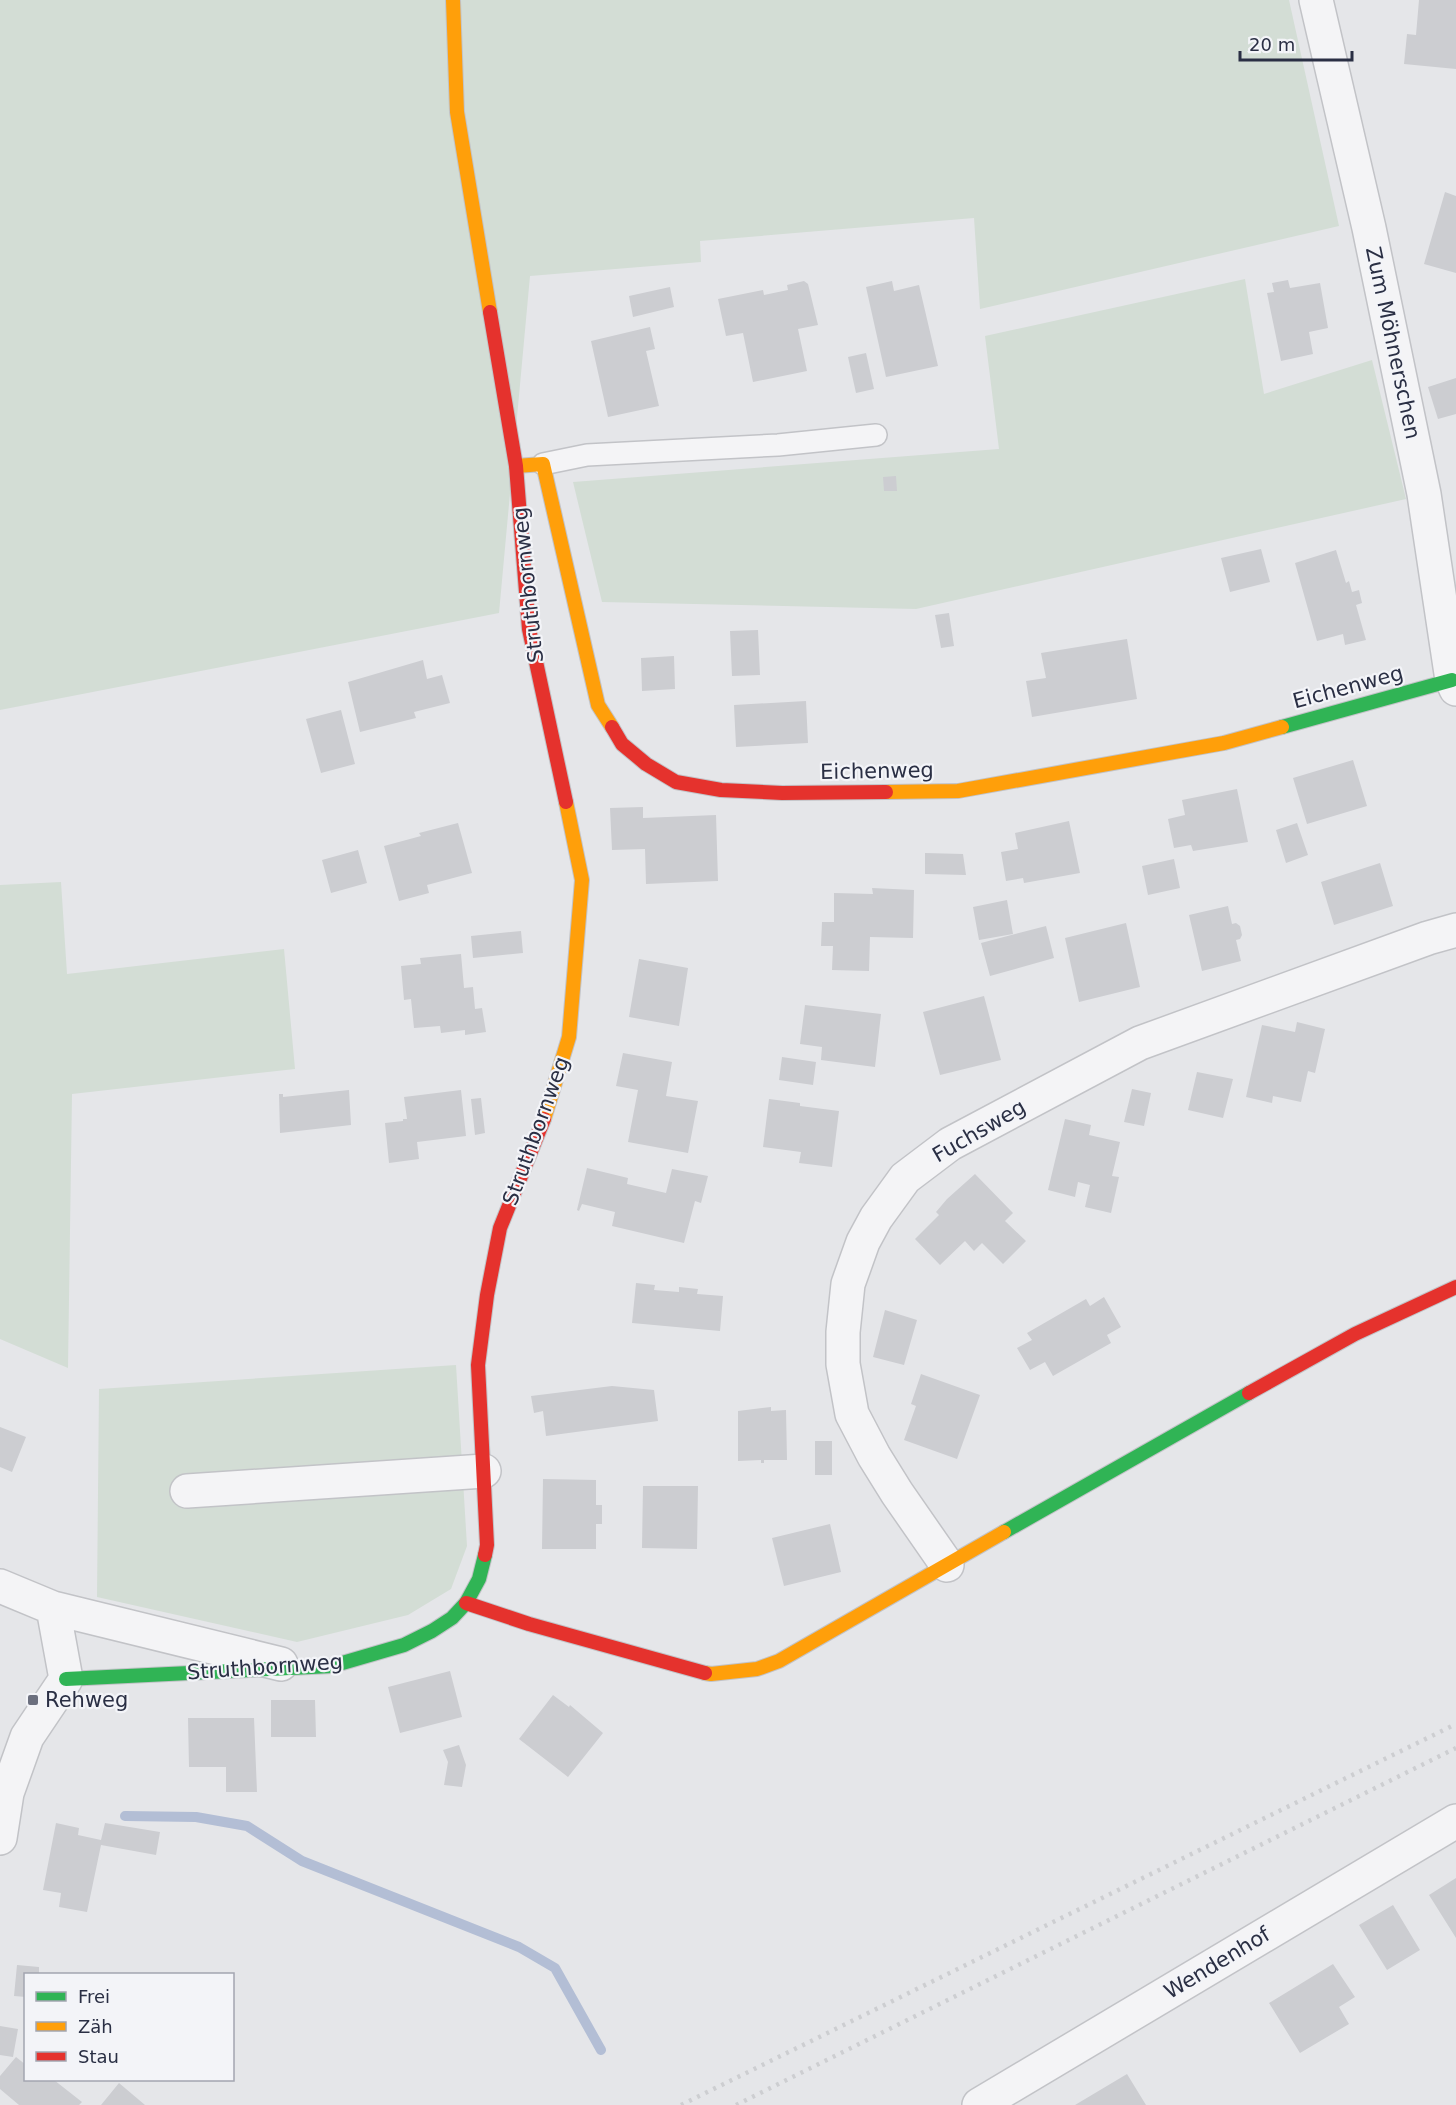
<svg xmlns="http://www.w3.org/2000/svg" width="1456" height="2105" viewBox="0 0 1456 2105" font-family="'DejaVu Sans',sans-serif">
  <rect width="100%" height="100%" fill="#e5e6e9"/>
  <path fill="#d3ddd5" d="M 0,0 L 1289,0 L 1339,226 L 980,309 L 974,218 L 700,241 L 701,262 L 530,276 L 499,613 L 0,710 Z
    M 1245,279 L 1264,394 L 1372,360 L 1406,499 L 916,609 L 602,602 L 573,482 L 999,449 L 985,336 Z
    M 61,882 L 67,974 L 284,949 L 295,1069 L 72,1094 L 68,1368 L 0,1339 L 0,885 Z
    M 456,1365 L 467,1546 L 451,1589 L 408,1615 L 297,1642 L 97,1597 L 99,1389 Z"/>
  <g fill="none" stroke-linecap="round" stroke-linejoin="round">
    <path stroke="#b3bed5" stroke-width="10" d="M 125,1816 L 196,1817 L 247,1826 L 302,1861 L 519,1947 L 555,1968 L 601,2050"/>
  </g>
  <path fill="#cccdd1" d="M 1419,0 L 1456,0 L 1456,69 L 1404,64 L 1407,34 L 1416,35 Z
    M 1445,192 L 1456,196 L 1456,273 L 1424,264 Z
    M 1288,280 L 1290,288 L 1320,283 L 1328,328 L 1309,332 L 1313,354 L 1281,361 L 1267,293 L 1274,292 L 1272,283 Z
    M 804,281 L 808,284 L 818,325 L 798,329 L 807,371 L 753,382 L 743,333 L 726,336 L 718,299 L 763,290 L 764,295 L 788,290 L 787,285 Z
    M 892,281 L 894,291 L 919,285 L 938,366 L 886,377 L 866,287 Z
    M 670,287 L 674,307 L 633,317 L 629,296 Z
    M 650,327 L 655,349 L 646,351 L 659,406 L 608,417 L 591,341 Z
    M 866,353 L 874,389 L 856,393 L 848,357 Z
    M 1456,378 L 1456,414 L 1438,419 L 1428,387 Z
    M 896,476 L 897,491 L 884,491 L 883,477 Z
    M 1261,549 L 1270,582 L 1230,592 L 1221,558 Z
    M 1336,550 L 1346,583 L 1349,581 L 1352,592 L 1359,590 L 1362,603 L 1356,605 L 1366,640 L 1345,645 L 1343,634 L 1317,641 L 1295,563 Z
    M 949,613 L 954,646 L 941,648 L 935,615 Z
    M 758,630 L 760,675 L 732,676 L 730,631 Z
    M 1127,639 L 1137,699 L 1032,717 L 1026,681 L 1046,678 L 1041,653 Z
    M 674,656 L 675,689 L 642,691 L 641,658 Z
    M 423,660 L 427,679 L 442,675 L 450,703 L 414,712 L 416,718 L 360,732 L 348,682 Z
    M 806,701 L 808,743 L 736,747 L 734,705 Z
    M 341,710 L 355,764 L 321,773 L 306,719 Z
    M 1353,760 L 1367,806 L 1307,824 L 1293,778 Z
    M 1237,789 L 1248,842 L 1193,851 L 1191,845 L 1174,848 L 1168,819 L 1185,815 L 1182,800 Z
    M 643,807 L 643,818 L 716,815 L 718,881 L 646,884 L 645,849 L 612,850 L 610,808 Z
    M 1069,821 L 1080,873 L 1024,883 L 1023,878 L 1006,881 L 1001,852 L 1018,849 L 1015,833 Z
    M 458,823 L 472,873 L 427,885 L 429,893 L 399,901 L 384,846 L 421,836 L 419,833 Z
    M 1297,823 L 1308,855 L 1286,863 L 1276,830 Z
    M 358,850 L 367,883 L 331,893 L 322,860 Z
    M 925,853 L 963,854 L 966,875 L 925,874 Z
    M 1174,859 L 1180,888 L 1148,895 L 1142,866 Z
    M 1380,863 L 1393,906 L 1334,925 L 1321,882 Z
    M 872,888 L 914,890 L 913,938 L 870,937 L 869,971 L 832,970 L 833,946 L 821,946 L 822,922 L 834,922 L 834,893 L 873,894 Z
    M 1007,900 L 1013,934 L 979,940 L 973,907 Z
    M 1228,906 L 1232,924 L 1236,923 L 1240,926 L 1242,935 L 1240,939 L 1236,940 L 1241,961 L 1202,971 L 1189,915 Z
    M 1126,923 L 1140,987 L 1079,1002 L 1065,938 Z
    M 1046,926 L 1054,958 L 990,976 L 981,943 Z
    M 521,931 L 523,953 L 473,958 L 471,936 Z
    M 461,954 L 464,988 L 473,987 L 475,1009 L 482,1008 L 486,1032 L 465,1035 L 465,1030 L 441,1033 L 440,1026 L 414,1028 L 411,999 L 404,1000 L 401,966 L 421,964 L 420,958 Z
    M 639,959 L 688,968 L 679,1026 L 629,1017 Z
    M 984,996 L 1001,1060 L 940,1075 L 923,1012 Z
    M 805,1005 L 881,1014 L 875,1067 L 821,1060 L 822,1047 L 800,1044 Z
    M 1297,1022 L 1325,1029 L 1315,1073 L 1308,1071 L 1301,1102 L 1273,1096 L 1272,1103 L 1246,1097 L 1262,1025 L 1295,1032 Z
    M 623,1053 L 672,1062 L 666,1096 L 698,1101 L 688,1153 L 628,1142 L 638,1090 L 616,1086 Z
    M 782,1057 L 816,1062 L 813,1085 L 779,1080 Z
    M 1197,1072 L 1233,1079 L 1223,1118 L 1188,1110 Z
    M 1132,1089 L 1151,1093 L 1144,1126 L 1124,1122 Z
    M 349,1090 L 351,1125 L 280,1133 L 279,1094 L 283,1094 L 283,1097 Z
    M 461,1090 L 466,1136 L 417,1142 L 419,1159 L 389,1163 L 385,1123 L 403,1121 L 403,1119 L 407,1119 L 404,1097 Z
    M 481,1098 L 485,1133 L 475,1135 L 471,1099 Z
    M 769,1099 L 800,1103 L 800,1106 L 839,1111 L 832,1167 L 799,1163 L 801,1152 L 763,1147 Z
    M 1065,1119 L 1091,1125 L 1089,1135 L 1120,1142 L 1112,1176 L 1119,1177 L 1111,1213 L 1085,1207 L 1090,1185 L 1078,1182 L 1075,1197 L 1048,1190 Z
    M 587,1168 L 628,1178 L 627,1184 L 666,1193 L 672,1169 L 708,1176 L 701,1203 L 695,1201 L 684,1243 L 612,1226 L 615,1212 L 582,1204 L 579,1211 L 577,1210 Z
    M 975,1174 L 1013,1213 L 1005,1221 L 1026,1241 L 1003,1264 L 982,1243 L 974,1251 L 965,1241 L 940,1265 L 915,1239 L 939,1215 L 936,1212 L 947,1199 Z
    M 636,1283 L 655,1285 L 654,1290 L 679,1292 L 679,1287 L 698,1289 L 697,1294 L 723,1296 L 720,1331 L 632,1323 Z
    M 1104,1297 L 1121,1327 L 1107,1335 L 1111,1343 L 1053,1376 L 1045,1362 L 1030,1370 L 1017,1348 L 1032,1340 L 1027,1333 L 1086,1299 L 1090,1306 Z
    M 885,1310 L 917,1320 L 904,1365 L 873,1357 Z
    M 921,1374 L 980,1395 L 957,1459 L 904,1440 L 916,1406 L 911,1404 Z
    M 612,1386 L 654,1390 L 658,1421 L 546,1436 L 543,1411 L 534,1413 L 531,1396 Z
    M 771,1407 L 771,1411 L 786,1410 L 787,1460 L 764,1460 L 764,1463 L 761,1463 L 761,1460 L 738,1461 L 738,1411 Z
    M 0,1427 L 26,1437 L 12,1472 L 0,1467 Z
    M 815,1441 L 832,1441 L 832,1475 L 815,1475 Z
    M 543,1479 L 596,1480 L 596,1505 L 602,1505 L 602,1524 L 596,1524 L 596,1549 L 542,1549 Z
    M 643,1486 L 698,1486 L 697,1549 L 642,1548 Z
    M 830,1524 L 841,1572 L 784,1586 L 772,1538 Z
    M 450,1671 L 462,1717 L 400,1733 L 388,1687 Z
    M 553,1695 L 569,1707 L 570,1705 L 603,1733 L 568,1777 L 519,1739 Z
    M 271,1700 L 315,1700 L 316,1737 L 271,1737 Z
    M 188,1718 L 254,1718 L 257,1792 L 226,1792 L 226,1767 L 189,1767 Z
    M 459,1745 L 466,1765 L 462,1787 L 444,1785 L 448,1762 L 443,1750 Z
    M 56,1823 L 79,1828 L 78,1835 L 101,1840 L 105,1823 L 160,1832 L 156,1855 L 101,1845 L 87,1912 L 59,1907 L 61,1893 L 43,1890 Z
    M 1456,1878 L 1456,1938 L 1429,1895 Z
    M 1393,1905 L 1420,1950 L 1387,1970 L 1359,1925 Z
    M 1333,1964 L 1355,1997 L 1339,2007 L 1349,2024 L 1300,2053 L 1269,2003 Z
    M 17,1965 L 39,1967 L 39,1974 L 26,1974 L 26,1997 L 14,1996 Z
    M 0,2026 L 18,2029 L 13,2057 L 0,2055 Z
    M 16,2057 L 26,2065 L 26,2080 L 54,2080 L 82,2102 L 79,2105 L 19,2105 L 0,2089 L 0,2076 Z
    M 1127,2074 L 1146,2105 L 1075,2105 Z
    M 119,2083 L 145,2105 L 101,2105 Z"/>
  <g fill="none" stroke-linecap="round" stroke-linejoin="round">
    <defs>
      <path id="lane" d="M 543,464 L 587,455 L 778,445 L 876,435"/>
      <path id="street" d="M 1316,0 L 1369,228 L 1424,494 L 1452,680 L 1456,689
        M 187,1491 L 484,1471
        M 947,1565 L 897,1493 L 874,1456 L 852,1414 L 843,1364 L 843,1332 L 848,1284 L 863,1242 L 876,1218 L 905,1178 L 950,1144 L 1140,1043 L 1428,938 L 1456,930
        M 0,1586 L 53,1608 L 66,1679 L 27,1737 L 7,1793 L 0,1838
        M 53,1608 L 281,1664
        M 979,2105 L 1456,1821"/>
      <path id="fast" d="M 1282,727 L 1452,680
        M 1004,1532 L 1249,1393
        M 66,1679 L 332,1666 L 404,1645 L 432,1631 L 452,1618 L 466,1603 L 479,1579 L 485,1555"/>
      <path id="slow" d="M 453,0 L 457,112 L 490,312
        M 516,466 L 543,464 L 598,705 L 612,727
        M 886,792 L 958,791 L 1224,743 L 1282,727
        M 544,1119 L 569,1037 L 582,880 L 566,802
        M 705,1673 L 711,1674 L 757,1669 L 779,1661 L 1004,1532"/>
      <path id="jam" d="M 490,312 L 516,466 L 529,629 L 566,802
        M 612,727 L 622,744 L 646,764 L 676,782 L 721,790 L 782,793 L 886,792
        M 1249,1393 L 1355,1334 L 1456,1287
        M 485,1555 L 487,1545 L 478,1365 L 487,1295 L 500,1228 L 544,1119
        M 466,1603 L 529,1624 L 705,1673"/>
    </defs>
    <use href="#lane" stroke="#c2c3c7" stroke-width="24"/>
    <use href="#street" stroke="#c2c3c7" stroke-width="36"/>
    <use href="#fast" stroke="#c2c3c7" stroke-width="16"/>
    <use href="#slow" stroke="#c2c3c7" stroke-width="16"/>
    <use href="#jam" stroke="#c2c3c7" stroke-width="16"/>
    <use href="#lane" stroke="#f4f4f6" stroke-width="21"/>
    <use href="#street" stroke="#f4f4f6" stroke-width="33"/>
    <use href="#fast" stroke="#30b455" stroke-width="14"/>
    <use href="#slow" stroke="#ff9f0a" stroke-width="14"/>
    <use href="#jam" stroke="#e5322d" stroke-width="14"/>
    <path stroke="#cdced1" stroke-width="4.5" stroke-dasharray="3 6" stroke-linecap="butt" d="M 681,2105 L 1456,1724
      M 736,2105 L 1456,1748"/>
  </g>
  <rect fill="#6b6f7e" stroke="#f3f4f8" stroke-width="2" x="27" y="1694" width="12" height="12" rx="3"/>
  <g text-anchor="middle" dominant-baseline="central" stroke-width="4.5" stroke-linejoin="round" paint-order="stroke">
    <g font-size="21" fill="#2a2f44" stroke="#f3f4f8">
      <text transform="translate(1393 343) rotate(78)">Zum Möhnerschen</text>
      <text transform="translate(528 585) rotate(-96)">Struthbornweg</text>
      <text transform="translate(1348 687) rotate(-15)">Eichenweg</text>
      <text transform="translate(877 771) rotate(-1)">Eichenweg</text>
      <text transform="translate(536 1131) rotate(-70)">Struthbornweg</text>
      <text transform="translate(979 1131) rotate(-30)">Fuchsweg</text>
      <text transform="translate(265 1667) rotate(-4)">Struthbornweg</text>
      <text transform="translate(1217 1963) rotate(-31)">Wendenhof</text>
    </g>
    <g font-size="21" fill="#2a2f44" stroke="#f3f4f8" text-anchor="start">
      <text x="45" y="1700">Rehweg</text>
    </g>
  </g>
  <rect x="24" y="1973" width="210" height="108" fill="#f3f4f8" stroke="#a3a5b0" stroke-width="1.5"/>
  <rect x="36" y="1992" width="30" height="9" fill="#30b455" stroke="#a3a5b0" stroke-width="1.5"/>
  <text x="78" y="2003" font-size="18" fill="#2a2f44">Frei</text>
  <rect x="36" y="2022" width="30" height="9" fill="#ff9f0a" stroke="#a3a5b0" stroke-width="1.5"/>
  <text x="78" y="2033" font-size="18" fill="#2a2f44">Zäh</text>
  <rect x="36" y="2052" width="30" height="9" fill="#e5322d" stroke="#a3a5b0" stroke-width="1.5"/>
  <text x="78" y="2063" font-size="18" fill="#2a2f44">Stau</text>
  <path d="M1240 51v9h112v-9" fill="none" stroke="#2a2f44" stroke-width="3"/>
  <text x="1249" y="51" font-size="18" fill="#2a2f44" stroke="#f3f4f8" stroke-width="4.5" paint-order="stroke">20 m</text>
</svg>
